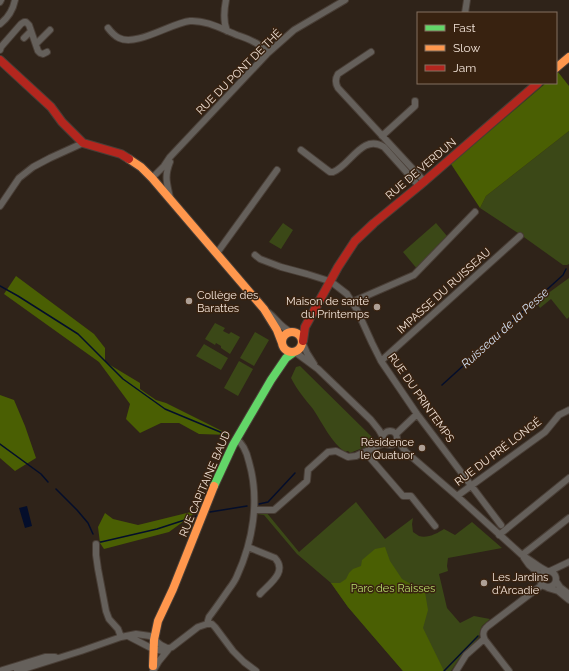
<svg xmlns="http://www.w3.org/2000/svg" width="569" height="671" viewBox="0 0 569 671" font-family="Raleway,sans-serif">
  <rect width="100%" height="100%" fill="#2f2319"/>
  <path fill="#3b4817" d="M 569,131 L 569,264 L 567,265 L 563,265 L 521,235 L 480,208 L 486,196 Z
    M 283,223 L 293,230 L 281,249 L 269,242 Z
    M 436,223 L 447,236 L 418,270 L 403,252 Z
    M 569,278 L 569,317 L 567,319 L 551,299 L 540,308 L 536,302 Z
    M 215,323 L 225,328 L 223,331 L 229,334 L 231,332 L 240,337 L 230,354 L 221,348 L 221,346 L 216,343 L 215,345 L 205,339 Z
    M 255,332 L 269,340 L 254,366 L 240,358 Z
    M 204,344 L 228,358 L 221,370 L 196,356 Z
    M 239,361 L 253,369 L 238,396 L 224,388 Z
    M 300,366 L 376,441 L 370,445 L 350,453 L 348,451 L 345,452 C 331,442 323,424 313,409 C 305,399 297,390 291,378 L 296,367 Z
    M 356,502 L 385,539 L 413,518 L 412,524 L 413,532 C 415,533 417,535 419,536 C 427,539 438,533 444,529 L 455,535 L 472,522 L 502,548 L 448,558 L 447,566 L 448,571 L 439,574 L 447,608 L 460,623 L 474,616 L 490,619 L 482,626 L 480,631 L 479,637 L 459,659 L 451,671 L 403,671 L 372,635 L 348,607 L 331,583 L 297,554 L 264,515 L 256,514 L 256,512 L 266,512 L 299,552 Z"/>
  <path fill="#4a5f03" d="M 558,72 L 569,86 L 569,131 L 486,196 L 480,208 L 451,164 L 546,83 L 556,83 L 556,74 Z
    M 16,276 L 94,334 L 105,348 L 105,361 L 110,365 L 140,383 L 140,389 L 156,400 L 166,403 L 230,435 L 199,434 L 179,423 L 161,423 L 140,433 L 126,419 L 130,404 L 99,362 L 4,294 Z
    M 0,395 L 14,400 L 25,426 L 36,458 L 15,471 L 0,458 Z
    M 199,510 L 169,532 L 104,549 L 100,543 L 98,527 L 105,513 L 113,519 L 138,525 Z
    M 385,547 L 390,561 L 402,579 L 425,592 L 428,610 L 423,628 L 444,671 L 403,671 L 372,635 L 348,607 L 331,583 L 340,583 L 346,579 L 349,573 L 353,569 L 361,566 L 362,560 L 375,549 Z"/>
  <path fill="#040e2b" d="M 27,506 L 32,526 L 25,528 L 19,508 Z"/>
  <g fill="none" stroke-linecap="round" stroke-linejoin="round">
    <path stroke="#040e2b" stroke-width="1.5" d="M 0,286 L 18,296 L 78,334 L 123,379 L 165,409 L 225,434
      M 442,385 L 563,275 L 566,269
      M 0,444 L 41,474 L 48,482
      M 56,489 L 77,510 L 88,523 L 93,534
      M 259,504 L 268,502 L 295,473
      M 210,512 L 247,506
      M 100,542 L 101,542 L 157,529 L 197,516
      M 444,671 L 478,636"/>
    <defs>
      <path id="street" d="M 226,0 C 224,10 223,21 227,31
        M 0,2 L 1,0
        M 465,13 L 467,0
        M 0,24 C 8,18 13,10 15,0
        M 108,28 C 111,32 115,36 119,38 C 136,47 171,23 190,21 C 206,20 222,29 237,35 C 243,37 249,39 254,42 C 259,44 264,49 268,53
        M 24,38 L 31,31
        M 36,44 L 50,30
        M 0,50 L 1,47 L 21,24 L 24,22 L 26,22 L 29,25 L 38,51 L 40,53 L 43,54 L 47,52
        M 371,52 L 338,74 C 335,79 335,83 338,88 L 425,182
        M 382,136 L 415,106 L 415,101
        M 301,150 L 326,169 L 330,172 L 333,172 C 350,166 362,133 384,147 L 419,186
        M 152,178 L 164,166 L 170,157 L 268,53 L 294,30 L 345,0
        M 170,198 C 167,183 164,177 170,162
        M 0,206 L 19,178 L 33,167 L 50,158 L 83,143
        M 217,253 L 277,170
        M 255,255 L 260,259 L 281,267 L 307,274 L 326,280 L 334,284 L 347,294 L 357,310 L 372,343 L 381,361 L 417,414 L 501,525
        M 352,302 L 414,275 L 475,212
        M 269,313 C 278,320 279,326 291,332
        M 303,344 L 307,353 L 314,364
        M 295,352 L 318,369 L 371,420 L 379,430 L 383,437
        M 381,361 L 520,236
        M383 438a7 7 0 1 1 14 0a7 7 0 1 1-14 0Z
        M 396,434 L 417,414
        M 397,440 L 406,452 L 457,496 L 522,555 C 531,560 538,567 547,571
        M 365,452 L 403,496 L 411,496 L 435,526
        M 457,496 L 545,432 L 559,415 L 569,410
        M 255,510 L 274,510 L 307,481 L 308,470 L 328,452 L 336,451 L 348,457 L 356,456 L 384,443
        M 499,535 L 569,478
        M 96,544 L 96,555 L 98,569 L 106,611 L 109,619 L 118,629 L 121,637
        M 248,547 L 275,558 C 288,572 269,584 260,594
        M 522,555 L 569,518
        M 524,558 L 529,565 L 537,572 L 539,579
        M540 579a8 8 0 1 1 16 0a8 8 0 1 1-16 0Z
        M 550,571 L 569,562
        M 556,581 L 560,587 L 569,594
        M 548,588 L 558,591 L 569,600
        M 207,624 L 209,617 C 216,608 222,599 229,589 C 232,585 235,581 237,576 C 253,541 260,500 249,462 C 247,453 244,444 236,439
        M 207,624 L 212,624 L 215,627 L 233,651 L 244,662 L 256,671
        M 128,636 L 153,649 L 163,651 L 172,647 L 198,627 L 207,624
        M 0,671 L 45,657 L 55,657
        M 17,671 L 81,651 L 121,637 L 136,634 L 150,636 L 161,645 L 169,649
        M 153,671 L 159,661 L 168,650
        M 456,671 L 466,655 L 484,639
        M 509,671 L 485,640 C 482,634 483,630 488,626 L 542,585"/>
      <path id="fast" d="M 214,486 L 233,445 L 271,380 L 286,358 L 293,353"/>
      <path id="slow" d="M 556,68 L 569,57
        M 129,159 L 141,167 L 152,178 L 264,309 L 277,330 L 282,343
        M282 342a10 10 0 1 1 20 0a10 10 0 1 1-20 0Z
        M 153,666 L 154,640 L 158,621 L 173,589 L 214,486"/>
      <path id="jam" d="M 0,60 L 51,107 L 62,122 L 83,143 L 121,154 L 129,159
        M 303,341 L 305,327 L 338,267 L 355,241 L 374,223 L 419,186 L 538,83"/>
    </defs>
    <use href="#street" stroke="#493e36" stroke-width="8"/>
    <use href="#fast" stroke="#493e36" stroke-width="10"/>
    <use href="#slow" stroke="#493e36" stroke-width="10"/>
    <use href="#jam" stroke="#493e36" stroke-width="10"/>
    <use href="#street" stroke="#65605b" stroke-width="6"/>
    <use href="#fast" stroke="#63d668" stroke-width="8"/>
    <use href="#slow" stroke="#ff974d" stroke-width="8"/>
    <use href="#jam" stroke="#b3261e" stroke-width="8"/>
  </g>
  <g fill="#aea096" stroke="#382210" stroke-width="1.5">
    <circle cx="189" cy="301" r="4"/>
    <circle cx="377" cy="307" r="4"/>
    <circle cx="422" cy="448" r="4"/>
    <circle cx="484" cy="583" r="4"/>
  </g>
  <g text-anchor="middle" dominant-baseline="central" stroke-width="3" stroke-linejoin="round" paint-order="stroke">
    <g font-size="11" fill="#f3e4d9" stroke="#382210">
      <text transform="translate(239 72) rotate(-45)">RUE DU PONT DE THÉ</text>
      <text transform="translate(421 169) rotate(-40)">RUE DE VERDUN</text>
      <text transform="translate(444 291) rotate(-42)">IMPASSE DU RUISSEAU</text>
      <text transform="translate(421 398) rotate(55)">RUE DU PRINTEMPS</text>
      <text transform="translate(498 452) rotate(-37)">RUE DU PRÉ LONGÉ</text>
      <text transform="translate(205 484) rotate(-67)">RUE CAPITAINE BAUD</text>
    </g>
    <g font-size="11" fill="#f3e4d9" stroke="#382210" text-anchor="start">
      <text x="197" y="295">Collège des<tspan x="197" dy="13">Barattes</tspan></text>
      <text x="369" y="301" text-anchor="end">Maison de santé<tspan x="369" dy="13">du Printemps</tspan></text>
      <text x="414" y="442" text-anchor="end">Résidence<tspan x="414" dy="13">le Quatuor</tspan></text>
      <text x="492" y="577">Les Jardins<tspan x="492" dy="13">d'Arcadie</tspan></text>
    </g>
    <g font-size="11" fill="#b8df6b" stroke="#382210">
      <text x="393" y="588">Parc des Raisses</text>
    </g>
    <g font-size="12" font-style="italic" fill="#d2dff2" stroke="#382210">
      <text transform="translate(505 328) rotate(-42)">Ruisseau de la Pesse</text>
    </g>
  </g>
  <rect x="417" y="12" width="140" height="72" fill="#382210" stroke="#837060"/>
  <rect x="425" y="25" width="20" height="6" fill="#63d668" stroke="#837060"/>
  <text x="453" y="32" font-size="12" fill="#f3e4d9">Fast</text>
  <rect x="425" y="45" width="20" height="6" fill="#ff974d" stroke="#837060"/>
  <text x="453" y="52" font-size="12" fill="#f3e4d9">Slow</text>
  <rect x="425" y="65" width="20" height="6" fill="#b3261e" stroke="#837060"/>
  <text x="453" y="72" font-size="12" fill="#f3e4d9">Jam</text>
</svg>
